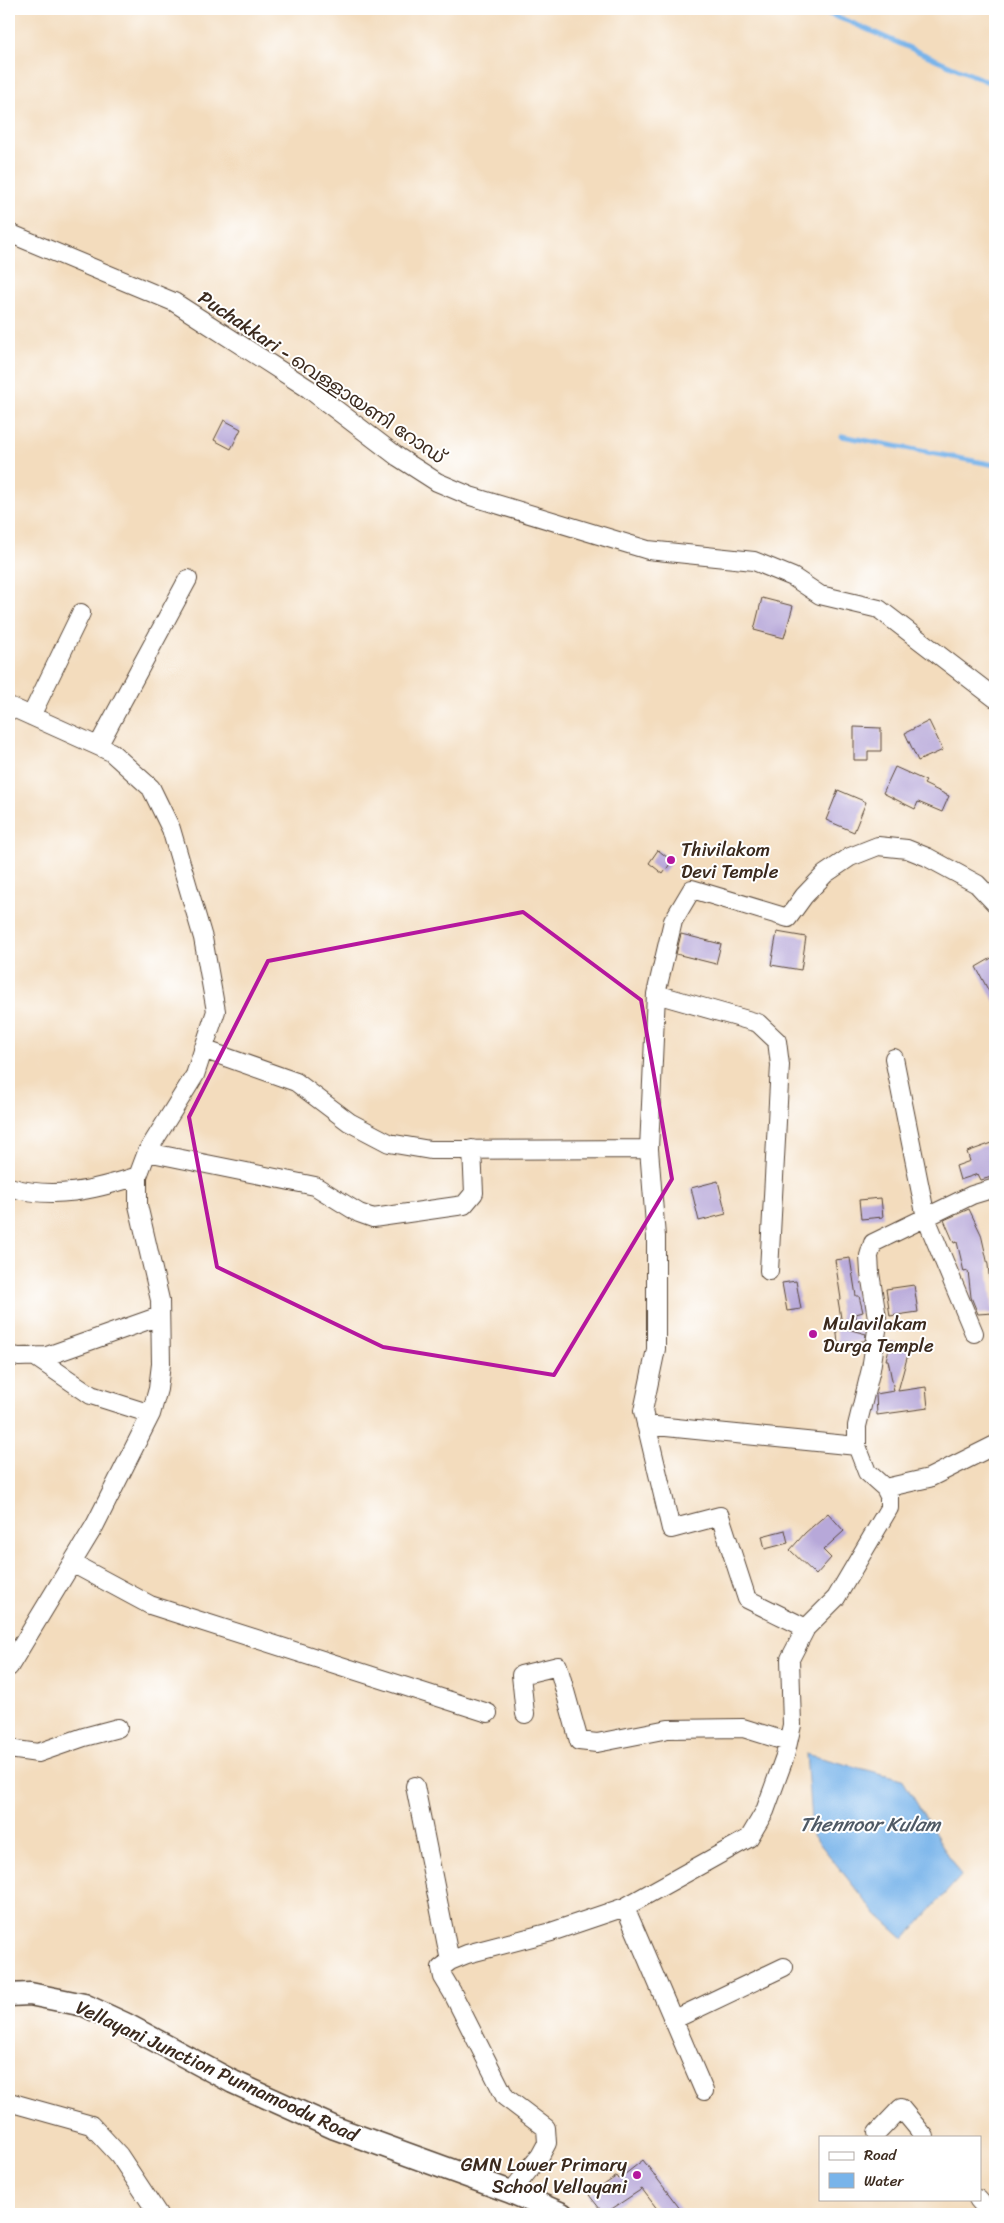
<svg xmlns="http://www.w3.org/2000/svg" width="1004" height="2223" viewBox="0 0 1004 2223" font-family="Sriracha,'Noto Sans Malayalam',sans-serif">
  <rect width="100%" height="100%" fill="#fff"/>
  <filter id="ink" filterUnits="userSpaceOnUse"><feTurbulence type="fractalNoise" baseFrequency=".02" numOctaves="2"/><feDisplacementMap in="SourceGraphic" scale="10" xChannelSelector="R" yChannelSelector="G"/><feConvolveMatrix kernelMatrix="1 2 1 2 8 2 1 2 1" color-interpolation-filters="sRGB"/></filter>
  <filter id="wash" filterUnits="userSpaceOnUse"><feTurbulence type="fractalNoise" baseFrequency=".0096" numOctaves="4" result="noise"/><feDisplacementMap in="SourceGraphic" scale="20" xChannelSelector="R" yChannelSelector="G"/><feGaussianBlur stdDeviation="1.12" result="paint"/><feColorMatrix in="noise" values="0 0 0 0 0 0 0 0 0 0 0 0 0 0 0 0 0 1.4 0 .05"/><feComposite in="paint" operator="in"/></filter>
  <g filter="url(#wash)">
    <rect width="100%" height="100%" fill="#f3dcbd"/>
    <path fill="#78b4ea" stroke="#5a6f84" d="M 806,1754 L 902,1779 L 961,1876 L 904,1939 L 875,1913 L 812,1834 Z"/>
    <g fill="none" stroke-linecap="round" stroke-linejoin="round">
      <path stroke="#78b4ea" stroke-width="5" d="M 815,9 L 850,22 L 995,85
        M 842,436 L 995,465"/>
    </g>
    <g id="blocks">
      <path fill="#b7a8d9" d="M 224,420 L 241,429 L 231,449 L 214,440 Z
        M 762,598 L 793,606 L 784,638 L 754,630 Z
        M 929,721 L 943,750 L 918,761 L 905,733 Z
        M 854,727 L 881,728 L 881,751 L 868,751 L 868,760 L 854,760 Z
        M 895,767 L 926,781 L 924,784 L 949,796 L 942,812 L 918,802 L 915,809 L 883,793 Z
        M 838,790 L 866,802 L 854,832 L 826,820 Z
        M 658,850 L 672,861 L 663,874 L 649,863 Z
        M 777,932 L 806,937 L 801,970 L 771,965 Z
        M 681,934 L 721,944 L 716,964 L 676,954 Z
        M 995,956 L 995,1003 L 976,967 Z
        M 995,1142 L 995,1176 L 981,1180 L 978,1174 L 960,1180 L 956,1166 L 970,1161 L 967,1152 Z
        M 718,1181 L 726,1214 L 699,1221 L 691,1188 Z
        M 881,1198 L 883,1217 L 861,1219 L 859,1200 Z
        M 969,1209 L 981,1234 L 988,1265 L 993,1313 L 978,1314 L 971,1297 L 968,1271 L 964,1272 L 957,1242 L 954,1243 L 944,1220 Z
        M 850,1258 L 856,1296 L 859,1296 L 863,1312 L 856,1314 L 856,1322 L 842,1324 L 838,1300 L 841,1299 L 835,1260 Z
        M 796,1281 L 801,1309 L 787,1311 L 782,1283 Z
        M 914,1285 L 918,1312 L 890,1316 L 886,1289 Z
        M 836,1326 L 866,1334 L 865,1341 L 838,1343 Z
        M 891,1341 L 910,1347 L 898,1391 L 926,1387 L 928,1408 L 877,1415 L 876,1394 L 894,1391 L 888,1360 L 886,1360 Z
        M 828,1513 L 844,1531 L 823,1550 L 831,1558 L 816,1575 L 790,1550 L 805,1533 Z
        M 785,1530 L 788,1543 L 765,1549 L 762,1536 Z
        M 643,2160 L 684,2214 L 661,2214 L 642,2189 L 604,2214 L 589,2195 L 617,2176 L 619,2179 Z"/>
    </g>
  </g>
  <g filter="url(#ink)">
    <use href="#blocks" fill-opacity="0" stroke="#574536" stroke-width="1"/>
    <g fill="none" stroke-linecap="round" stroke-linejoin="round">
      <defs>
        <path id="minor" d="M 9,233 L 174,302 L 309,389 L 398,457 L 437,482 L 470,496 L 648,550 L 754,561 L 793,577 L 820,595 L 879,609 L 995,698
          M 9,706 L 111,752 L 151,788 L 171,829 L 203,938 L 216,1011 L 195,1075 L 147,1152 L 138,1176 L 138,1205 L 160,1300 L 161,1364 L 158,1389 L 151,1414 L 95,1525 L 9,1667
          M 31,716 L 81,613
          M 98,746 L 188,579
          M 656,994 L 758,1023 L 777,1041 L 780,1065 L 769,1271
          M 203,1049 L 296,1082 L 349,1122 L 389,1143 L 430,1150 L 649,1149
          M 894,1058 L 926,1218 L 974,1333
          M 147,1152 L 315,1186 L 359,1213 L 373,1218 L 464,1205 L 474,1193 L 472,1149
          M 9,1187 C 54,1200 94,1190 138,1176
          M 9,1355 L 19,1357 L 47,1356 L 160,1316
          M 34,1356 L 91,1395 L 151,1414
          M 646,1425 L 857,1446
          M 885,1488 L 929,1478 L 995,1445
          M 72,1563 L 150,1605 L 488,1713
          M 806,1628 L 747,1599 L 720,1516 L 671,1529 L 643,1411 L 656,1349 L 656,1237 L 649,1149 L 656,994 L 673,921 L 692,889 L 788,918 L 804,896 L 825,874 L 850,857 L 878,846 L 907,849 L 927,857 L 977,884 L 995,903
          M 525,1714 L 521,1675 L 558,1666 L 579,1741 L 597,1743 L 668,1729 L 743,1728 L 788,1742
          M 9,1749 L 38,1753 L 84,1737 L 118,1728
          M 415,1786 L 450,1961
          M 625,1907 L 704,2091
          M 673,2020 L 784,1967
          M 9,2102 L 91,2125 L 119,2155 L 158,2214
          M 877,2133 L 901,2108 L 925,2137
          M 511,2192 L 540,2156 L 547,2143 L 546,2128 L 505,2097 L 452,1992 L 443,1977 L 441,1968 L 450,1961 L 467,1954 L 551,1932 L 625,1907 L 749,1838 L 765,1811 L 785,1756 L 792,1725 L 790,1659 L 806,1628 L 836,1598 L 889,1508 L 889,1496 L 885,1488 L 867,1472 L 857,1446 L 857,1426 L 871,1369 L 878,1324 L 870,1273 L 869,1256 L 873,1243 L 972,1195 L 995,1188
          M 978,2199 L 991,2214"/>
        <path id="tertiary" d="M 9,1995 L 30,1994 L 84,2005 L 125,2024 L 233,2082 L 335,2128 L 511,2192 L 562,2214"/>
      </defs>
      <use href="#minor" stroke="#574536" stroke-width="20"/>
      <use href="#tertiary" stroke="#574536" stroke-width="25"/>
      <use href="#minor" stroke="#fff" stroke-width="18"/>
      <use href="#tertiary" stroke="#fff" stroke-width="22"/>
    </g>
  </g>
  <path fill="none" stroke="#b5179e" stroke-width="4" stroke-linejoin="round" d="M 523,912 L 641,1000 L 672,1179 L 554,1375 L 383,1347 L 217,1267 L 189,1117 L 268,961 Z"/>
  <g fill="#b5179e" stroke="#fff" stroke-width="2">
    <circle cx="671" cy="860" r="5"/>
    <circle cx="813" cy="1334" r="5"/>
    <circle cx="637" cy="2175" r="5"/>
  </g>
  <g text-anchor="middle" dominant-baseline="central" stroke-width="4" stroke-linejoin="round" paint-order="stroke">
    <g font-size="19" fill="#3b2a1e" stroke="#fff">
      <text transform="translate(322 377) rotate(34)">Puchakkari - വെള്ളായണി റോഡ്</text>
      <text transform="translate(217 2071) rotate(25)">Vellayani Junction Punnamoodu Road</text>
    </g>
    <g font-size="19" fill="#3b2a1e" stroke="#fff" text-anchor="start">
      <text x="681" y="849">Thivilakom<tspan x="681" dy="22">Devi Temple</tspan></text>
      <text x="823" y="1323">Mulavilakam<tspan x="823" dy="22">Durga Temple</tspan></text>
      <text x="627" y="2164" text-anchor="end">GMN Lower Primary<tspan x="627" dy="22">School Vellayani</tspan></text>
    </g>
    <g font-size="20" font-style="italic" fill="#505a65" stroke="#fff">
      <text x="870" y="1824">Thennoor Kulam</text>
    </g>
  </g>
  <rect width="1004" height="2223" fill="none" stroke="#fff" stroke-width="30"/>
  <rect x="819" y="2136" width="162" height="65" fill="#ffffff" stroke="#b1aaa5"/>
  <rect x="829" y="2152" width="25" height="8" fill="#ffffff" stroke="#b1aaa5"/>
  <text x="864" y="2160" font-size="15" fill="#3b2a1e">Road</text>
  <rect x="829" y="2173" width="25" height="15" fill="#78b4ea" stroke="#b1aaa5"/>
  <text x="864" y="2186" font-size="15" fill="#3b2a1e">Water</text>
</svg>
